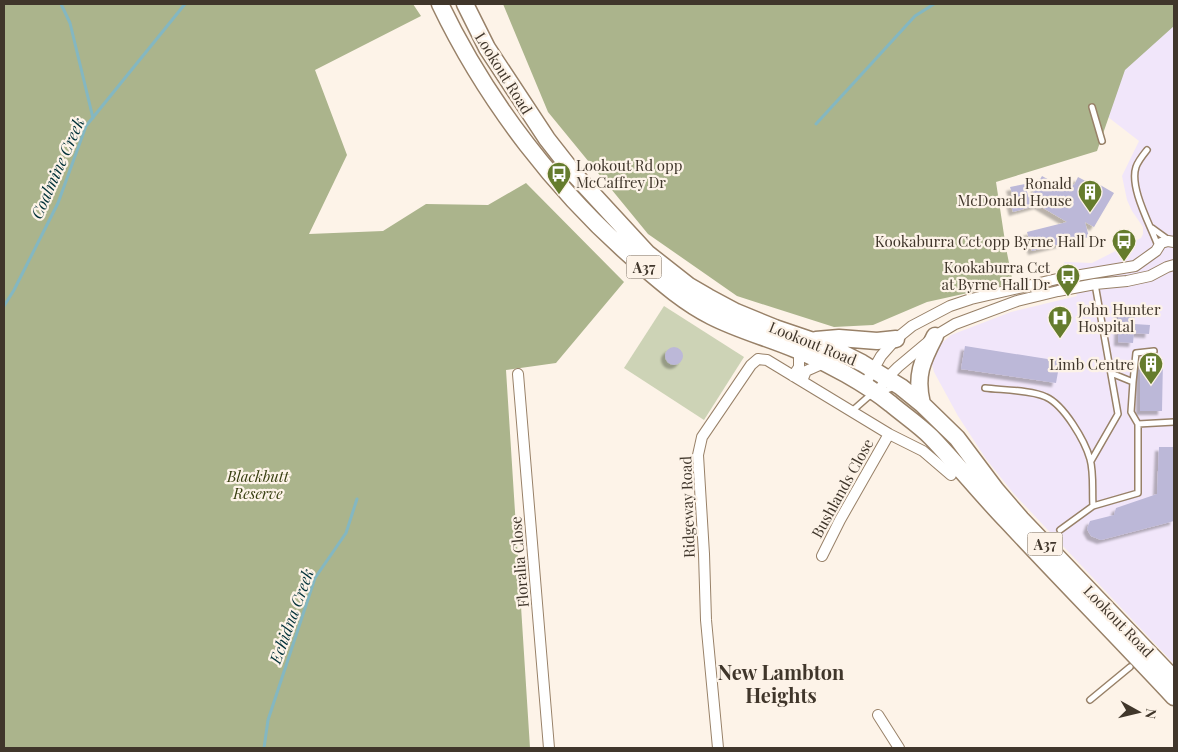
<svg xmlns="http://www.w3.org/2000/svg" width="1178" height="752" viewBox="0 0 1178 752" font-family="'Playfair Display',serif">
  <defs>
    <filter id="shadow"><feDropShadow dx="-4" dy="4" stdDeviation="1" flood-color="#0004"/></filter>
  </defs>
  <rect width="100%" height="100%" fill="#fdf3e8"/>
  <path fill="#f1e6fa" d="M 1174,17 L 1174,664 L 1014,494 L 986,459 L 958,416 L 934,372 L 931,361 L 934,350 L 951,335 L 1011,312 L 1077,296 L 1064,262 L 1092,263 L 1141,238 L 1143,234 L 1143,227 L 1132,211 L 1127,200 L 1122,176 L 1139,141 L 1095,107 L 1041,137 Z"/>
  <path fill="#cdd3b6" d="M 664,306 L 744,357 L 704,420 L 624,368 Z"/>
  <path fill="#abb48c" d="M 4,4 L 413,4 L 421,16 L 315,70 L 347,155 L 309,234 L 383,231 L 426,204 L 488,205 L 526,183 L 624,282 L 556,363 L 506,370 L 530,748 L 4,748 Z
    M 503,4 L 1174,4 L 1174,26 L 1125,70 L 1097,151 L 996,182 L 1006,248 L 1013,283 L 927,302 L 873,325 L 834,327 L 737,296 L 648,234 L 548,112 Z"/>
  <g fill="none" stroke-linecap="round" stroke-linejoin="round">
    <path stroke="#84b7c1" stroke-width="3" d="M 61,4 L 70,23 L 93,118
      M 816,124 L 915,16 L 934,4
      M 4,306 L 14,290 L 58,203 L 86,126 L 185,4
      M 264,748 L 268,720 L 315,578 L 346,533 L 357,499"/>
  </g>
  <path fill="#bcb8d8" filter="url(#shadow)" d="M 1042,176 L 1062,187 L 1066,181 L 1074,185 L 1078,177 L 1093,185 L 1095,182 L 1114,193 L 1094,227 L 1085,222 L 1089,237 L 1032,251 L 1027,232 L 1067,222 L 1038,205 L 1013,212 L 1009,197 L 1013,196 L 1010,187 L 1025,184 L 1029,199 Z
    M 1119,307 L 1135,307 L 1134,324 L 1150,325 L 1149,334 L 1134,333 L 1133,343 L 1118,342 Z
    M 965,346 L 1060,361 L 1056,383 L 961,369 Z
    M665 356a9 9 0 1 1 18 0a9 9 0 1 1-18 0Z
    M 1140,359 L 1163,359 L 1162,411 L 1140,411 Z
    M 1159,447 L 1174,447 L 1174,521 L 1101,540 L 1091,536 L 1087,529 L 1090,521 L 1114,515 L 1116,508 L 1157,494 Z"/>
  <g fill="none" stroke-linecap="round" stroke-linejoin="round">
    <defs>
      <path id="service" d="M 1092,107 L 1102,141
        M 1147,150 C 1143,155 1138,161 1136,167 C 1129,188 1151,226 1158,246
        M 1152,228 L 1170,241
        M 1133,382 L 1136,353 L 1154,351
        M 985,388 C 1001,390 1032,390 1046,397 C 1064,405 1085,441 1090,459 C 1094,473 1092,491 1093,506
        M 852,411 L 868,397 L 895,387
        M 1138,424 L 1174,422
        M 1091,461 L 1118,414 L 1095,284
        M 1060,530 L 1093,506 L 1138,493 L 1138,424 L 1131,412 L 1133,382 L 1111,373
        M 1090,700 L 1130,667"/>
      <path id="minor" d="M 518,374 L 549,748
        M 793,376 L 799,367 L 799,351
        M 802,381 L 806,371 L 824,363
        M 864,386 L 881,356 L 896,339 L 912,326 L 950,306 L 971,299 L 1057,279 L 1135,266 L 1156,251 L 1161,243 L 1168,241 L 1174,242
        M 877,393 L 887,378 L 898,367 L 935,336 L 955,324 L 1017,301 L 1058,291 L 1095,284 L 1127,281 L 1150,276 L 1167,267 L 1174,265
        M 822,556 L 840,520 L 889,434
        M 878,715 L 899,748
        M 718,748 L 706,620 L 704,554 L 698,455 L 702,437 L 751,365 L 758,359 L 767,360 L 889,434 L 923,451 L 951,475"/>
      <path id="trunk" d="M 440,4 C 487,102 558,194 640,264 C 662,283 685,303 711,316 C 738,330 769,338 797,350 C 828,363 865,383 891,404 C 904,415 919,425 931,437 C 957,464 981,494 1007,521 C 1062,580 1119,638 1174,697
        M 465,4 L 487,48 L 547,139 L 576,176 L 647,253 L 689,286 L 708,297 L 736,312 L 775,328 L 828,346 L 862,363 L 901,387 L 922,404 L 957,438 L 996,490 L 1021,519 L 1174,679
        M 816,340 L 839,338 L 877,341 L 896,339
        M 922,404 C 915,376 922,361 935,336"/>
    </defs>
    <use href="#service" stroke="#988168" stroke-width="8"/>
    <use href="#minor" stroke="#988168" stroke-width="12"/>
    <use href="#trunk" stroke="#988168" stroke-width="19"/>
    <use href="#service" stroke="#fff" stroke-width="5"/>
    <use href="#minor" stroke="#fff" stroke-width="10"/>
    <use href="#trunk" stroke="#fff" stroke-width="16"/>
  </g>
  <defs>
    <symbol id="bus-pin" viewBox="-11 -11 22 30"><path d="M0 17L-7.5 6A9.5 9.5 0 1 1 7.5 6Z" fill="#657c2d" stroke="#fdf3e8"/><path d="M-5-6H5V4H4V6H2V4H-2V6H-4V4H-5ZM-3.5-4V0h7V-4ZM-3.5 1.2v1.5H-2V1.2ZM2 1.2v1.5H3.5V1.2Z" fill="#fff"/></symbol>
    <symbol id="building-pin" viewBox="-11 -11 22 30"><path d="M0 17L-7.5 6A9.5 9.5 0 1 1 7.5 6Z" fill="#657c2d" stroke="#fdf3e8"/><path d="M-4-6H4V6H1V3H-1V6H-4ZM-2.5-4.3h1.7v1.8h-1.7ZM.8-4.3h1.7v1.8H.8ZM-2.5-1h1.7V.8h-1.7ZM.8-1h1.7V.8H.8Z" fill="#fff"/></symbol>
    <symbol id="hospital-pin" viewBox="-11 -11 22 30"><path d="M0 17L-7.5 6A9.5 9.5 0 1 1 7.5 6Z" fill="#657c2d" stroke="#fdf3e8"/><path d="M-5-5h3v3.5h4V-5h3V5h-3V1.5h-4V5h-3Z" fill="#fff"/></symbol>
  </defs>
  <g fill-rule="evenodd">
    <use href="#bus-pin" x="545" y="160" width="28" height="38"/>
    <use href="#building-pin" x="1076" y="178" width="28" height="38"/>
    <use href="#bus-pin" x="1110" y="227" width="28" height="38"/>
    <use href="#bus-pin" x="1054" y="262" width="28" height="38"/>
    <use href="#hospital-pin" x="1046" y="304" width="28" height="38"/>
    <use href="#building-pin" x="1137" y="350" width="28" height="38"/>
  </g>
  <g text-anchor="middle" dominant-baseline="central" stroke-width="4.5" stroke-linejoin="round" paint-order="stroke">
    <g fill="#fdf3e8" stroke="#796f64" stroke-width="1">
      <rect x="626.5" y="255.5" width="35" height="23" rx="4"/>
      <rect x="1027.5" y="532.5" width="35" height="23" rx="4"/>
    </g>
    <g font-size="14" font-weight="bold" fill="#40362b">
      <text x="644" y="267">A37</text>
      <text x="1045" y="544">A37</text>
    </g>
    <g font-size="15" fill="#40362b" stroke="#fdf3e8">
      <text transform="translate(504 73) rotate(58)">Lookout Road</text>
      <text transform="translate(813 343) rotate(22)">Lookout Road</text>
      <text transform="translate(842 488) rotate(-61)">Bushlands Close</text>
      <text transform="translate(687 507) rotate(-92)">Ridgeway Road</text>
      <text transform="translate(519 562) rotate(-95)">Floralia Close</text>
      <text transform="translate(1119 621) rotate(46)">Lookout Road</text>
    </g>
    <g font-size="15" fill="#40362b" stroke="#fdf3e8" text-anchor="end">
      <text x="576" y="165" text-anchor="start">Lookout Rd opp<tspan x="576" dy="17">McCaffrey Dr</tspan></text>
      <text x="1072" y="183">Ronald<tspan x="1072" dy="17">McDonald House</tspan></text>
      <text x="1106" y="241">Kookaburra Cct opp Byrne Hall Dr</text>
      <text x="1050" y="267">Kookaburra Cct<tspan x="1050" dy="17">at Byrne Hall Dr</tspan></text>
      <text x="1078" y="309" text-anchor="start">John Hunter<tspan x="1078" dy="17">Hospital</tspan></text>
      <text x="1134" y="364">Limb Centre</text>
    </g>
    <g font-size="15" font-style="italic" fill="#363d0e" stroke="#fdf3e8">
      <text x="258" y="476">Blackbutt<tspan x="258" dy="17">Reserve</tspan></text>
    </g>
    <g font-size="16" font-style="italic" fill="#003139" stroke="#fdf3e8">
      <text transform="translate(57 168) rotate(-66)">Coalmine Creek</text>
      <text transform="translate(291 616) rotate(-70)">Echidna Creek</text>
    </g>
    <g font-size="20" font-weight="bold" fill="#40362b" stroke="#fdf3e8">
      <text x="781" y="671">New Lambton<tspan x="781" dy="23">Heights</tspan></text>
    </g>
  </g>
  <rect width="1178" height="752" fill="none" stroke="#40362b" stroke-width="10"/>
  <g transform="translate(1138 712) rotate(98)" stroke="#fdf3e8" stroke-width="4" paint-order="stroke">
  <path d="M0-4L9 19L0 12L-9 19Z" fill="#40362b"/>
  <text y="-8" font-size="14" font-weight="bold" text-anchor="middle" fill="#40362b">N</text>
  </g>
</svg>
